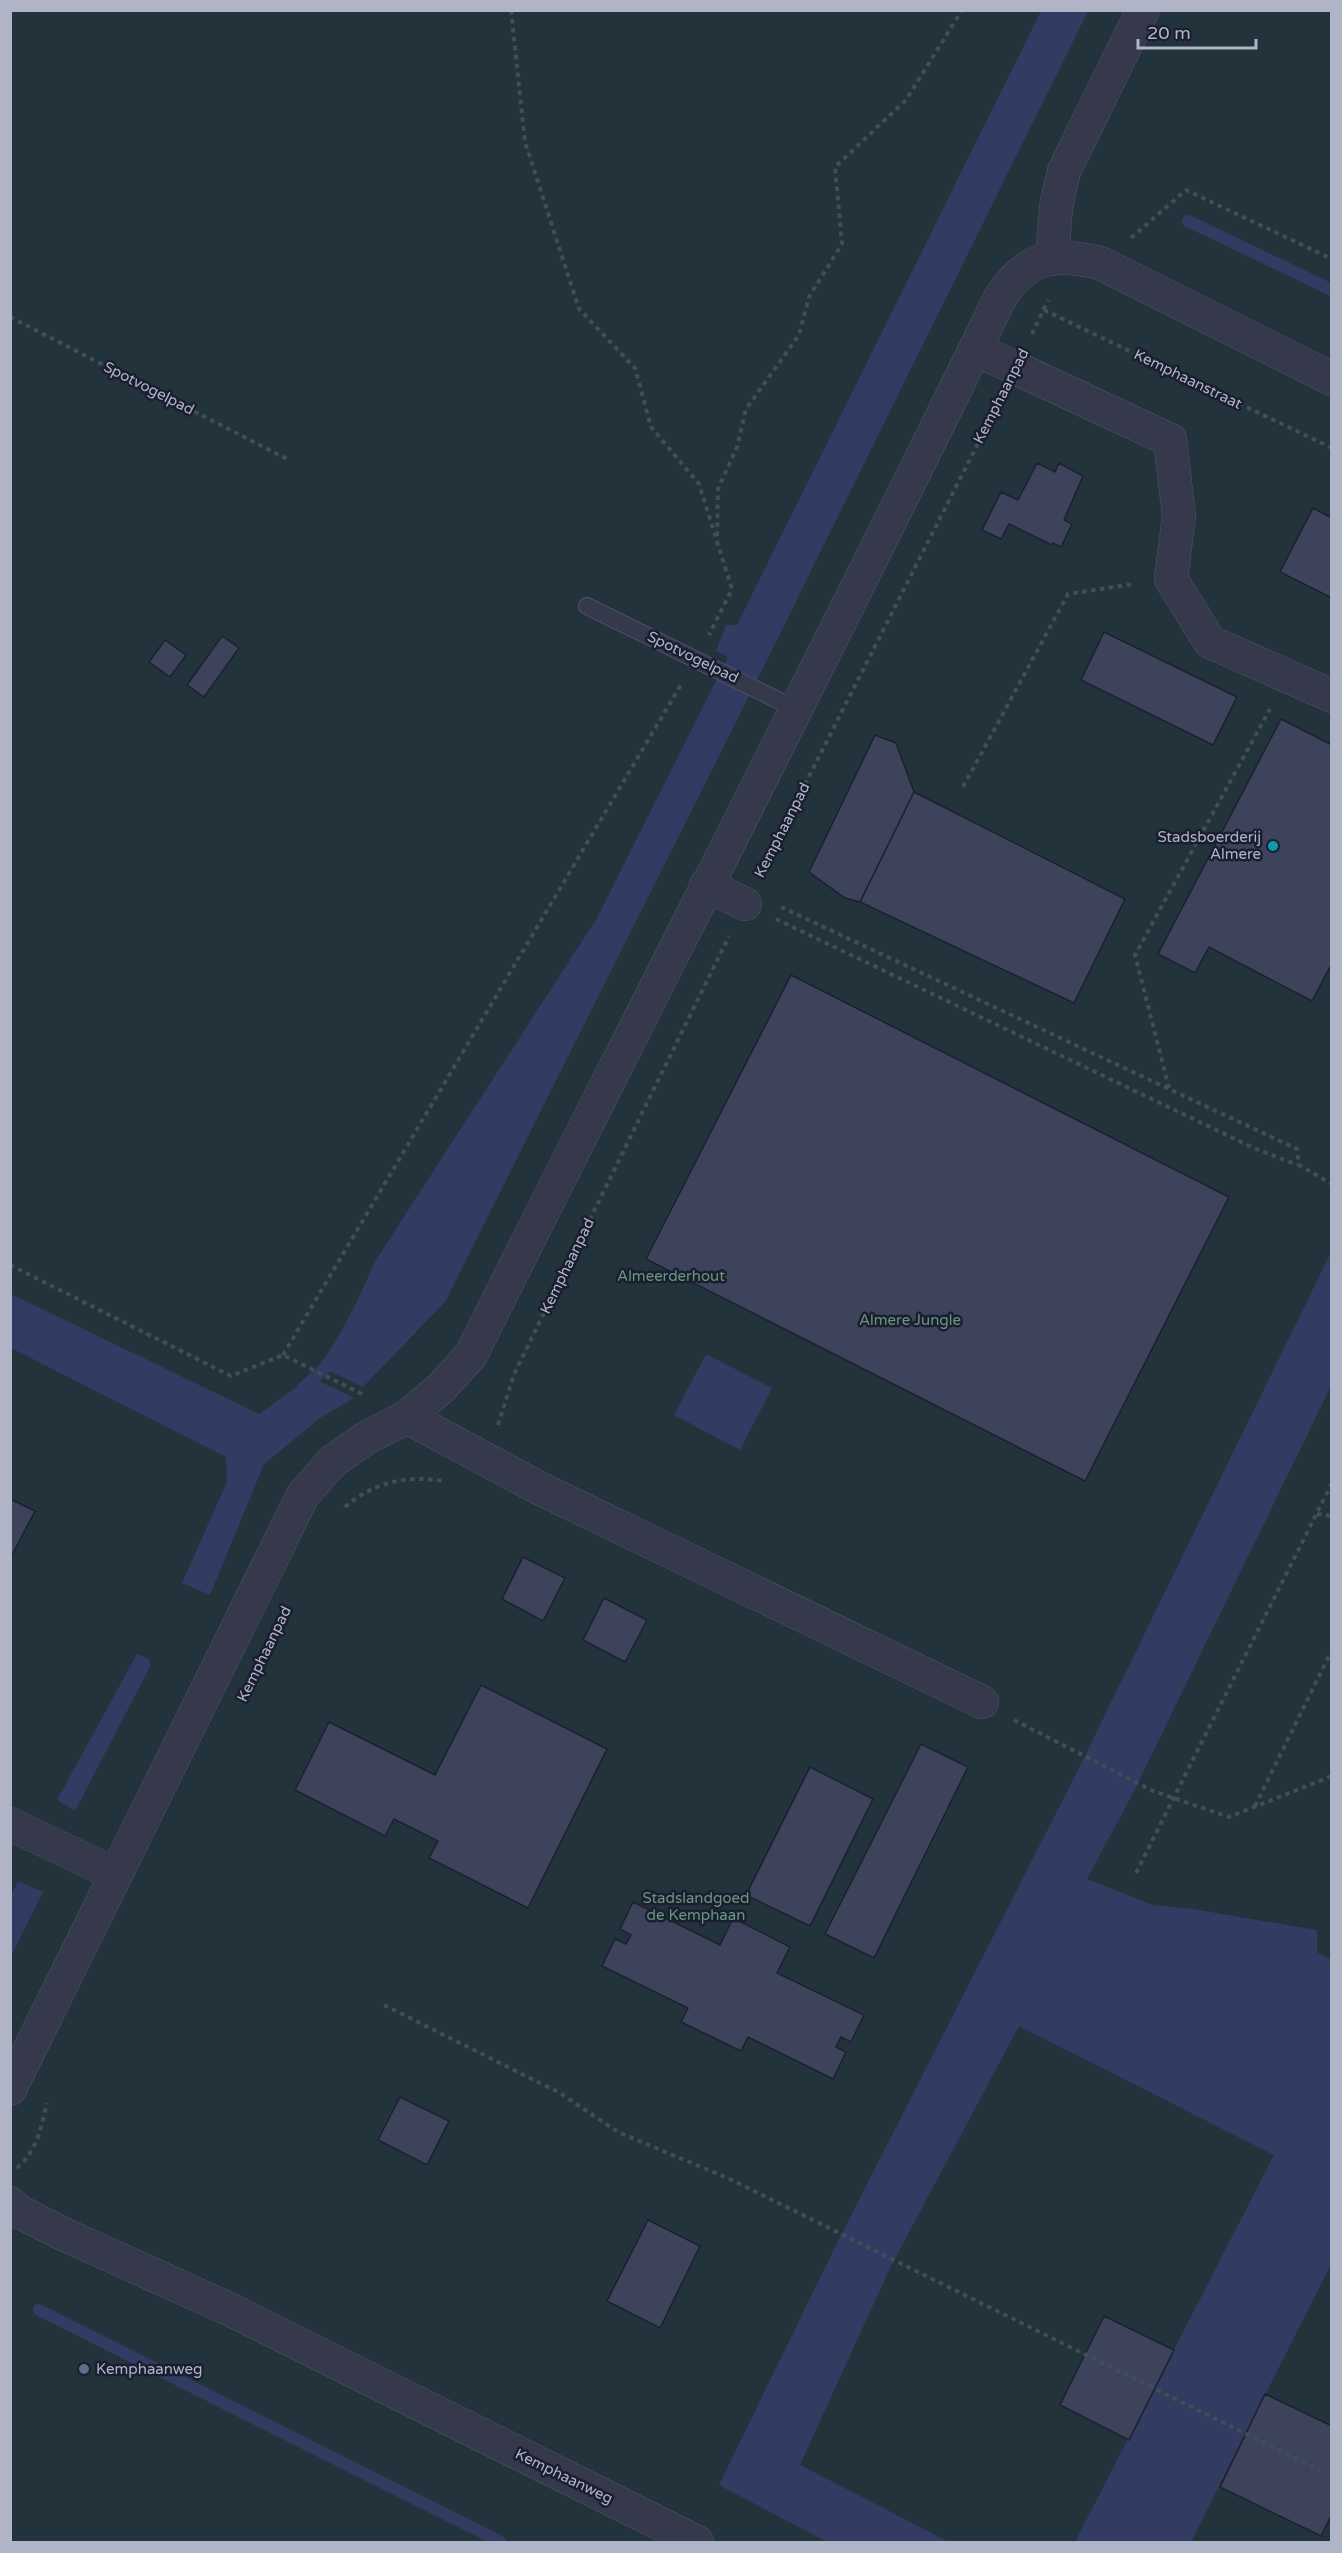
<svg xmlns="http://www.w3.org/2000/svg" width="1342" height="2553" viewBox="0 0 1342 2553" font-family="'Varela Round',sans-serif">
  <rect width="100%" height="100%" fill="#21263b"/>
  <path fill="#23333c" d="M 11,11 L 1331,11 L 1331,2542 L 11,2542 Z"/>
  <path fill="#323b61" d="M 1041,11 L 1088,11 L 761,672 L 445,1302 L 363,1387 L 319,1366 C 342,1334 359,1299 374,1263 L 597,918 L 728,657 L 716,651 L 726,625 L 737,625 Z
    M 1331,1252 L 1331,1386 L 1132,1795 L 1087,1879 L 1153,1905 L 1193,1909 L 1317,1930 L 1317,1952 L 1332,1960 L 1331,2264 L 1191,2542 L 1075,2542 L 1274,2155 L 1019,2026 L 890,2268 L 800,2465 L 949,2542 L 827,2542 L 719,2485 L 837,2243 L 1078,1770 Z
    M 11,1294 L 259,1414 L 311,1377 L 354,1398 L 320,1418 L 264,1464 L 210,1595 L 182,1583 L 227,1482 L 226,1457 L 11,1348 Z
    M 706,1354 L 772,1388 L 740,1450 L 674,1415 Z
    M 137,1654 L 148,1659 L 151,1665 L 75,1811 L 57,1800 Z
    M 18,1881 L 43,1892 L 11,1956 L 11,1896 Z"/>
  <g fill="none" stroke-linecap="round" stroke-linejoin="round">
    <path stroke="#323b61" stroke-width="12" d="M 1188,221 L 1332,290
      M 302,1389 L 336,1358
      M 39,2310 L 501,2542"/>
  </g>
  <path fill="#3d435b" stroke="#1c2032" stroke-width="1.5" d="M 1037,463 L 1055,472 L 1059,463 L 1083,476 L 1064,520 L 1072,524 L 1061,547 L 1053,543 L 1052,545 L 1009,524 L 1001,539 L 982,530 L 1001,492 L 1018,500 Z
    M 1313,508 L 1332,518 L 1332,598 L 1280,572 Z
    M 1104,632 L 1237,697 L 1213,745 L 1081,680 Z
    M 222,636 L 239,648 L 204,697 L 187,685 Z
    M 165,640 L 186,655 L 170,677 L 149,662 Z
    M 1281,719 L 1332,745 L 1332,963 L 1312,1001 L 1209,947 L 1195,973 L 1158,954 Z
    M 875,735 L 896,743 L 914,792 L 860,902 L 845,898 L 809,872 Z
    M 914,792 L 1125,899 L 1074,1003 L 860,902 Z
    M 791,975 L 1229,1197 L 1085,1481 L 646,1259 Z
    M 10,1499 L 35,1511 L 10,1559 Z
    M 523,1557 L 565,1578 L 543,1621 L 502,1599 Z
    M 604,1598 L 647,1620 L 625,1662 L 583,1640 Z
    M 481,1685 L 607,1749 L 528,1908 L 429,1858 L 438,1841 L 394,1819 L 385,1836 L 295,1790 L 329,1722 L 435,1775 Z
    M 921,1744 L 968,1767 L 874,1958 L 825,1934 Z
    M 810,1767 L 873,1799 L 810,1926 L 746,1895 Z
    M 633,1902 L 720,1945 L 733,1918 L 790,1947 L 777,1973 L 864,2015 L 851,2042 L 841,2037 L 836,2047 L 846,2052 L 833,2079 L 748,2037 L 741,2051 L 681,2022 L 688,2008 L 602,1966 L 615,1939 L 626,1944 L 631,1935 L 620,1929 Z
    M 400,2097 L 449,2121 L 427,2165 L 378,2140 Z
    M 648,2220 L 700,2246 L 660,2328 L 607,2301 Z
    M 1104,2316 L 1174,2350 L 1129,2440 L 1060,2405 Z
    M 1265,2394 L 1332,2426 L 1332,2514 L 1321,2536 L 1220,2487 Z"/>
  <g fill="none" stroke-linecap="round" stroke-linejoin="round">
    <defs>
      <path id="service" d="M 587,606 L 798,710"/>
      <path id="minor" d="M 1052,259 L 1056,207 L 1064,171 L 1143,10
        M 975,349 L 1170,440 L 1179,516 L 1171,579 L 1210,642 L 1332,696
        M 706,885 L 745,904
        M 407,1417 L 539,1488 L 982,1702
        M 10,1824 L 115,1874
        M 10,2089 L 303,1495 L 333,1461 L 366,1438 L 407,1417 L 441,1388 L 471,1355 C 647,1002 828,652 1000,298 C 1027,256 1053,252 1100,263 L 1332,379
        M 10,2203 L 20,2212 L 61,2233 L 231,2310 L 697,2542"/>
    </defs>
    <use href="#service" stroke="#505466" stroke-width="18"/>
    <use href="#minor" stroke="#505466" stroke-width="34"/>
    <path stroke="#3e4f56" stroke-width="4" stroke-dasharray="4.5 4.5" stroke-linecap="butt" d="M 511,10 L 525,142 L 579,309 L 635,368 L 651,427 L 699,484 L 732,589 L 709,635
      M 1131,238 L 1186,190 L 1332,259
      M 1044,310 L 1332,448
      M 10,317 L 287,459
      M 1032,334 L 1048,300
      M 717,536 L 718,489 L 737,447 L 746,409 L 799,335 L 809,297 L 842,244 L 835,167 L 906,100 L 962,10
      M 963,787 L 1068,594 L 1134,584
      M 760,873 L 1000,400
      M 781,907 L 1297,1149 L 1299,1165 L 1332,1184
      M 776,919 L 1256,1149 L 1298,1165
      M 1169,1088 L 1135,955 L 1270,709
      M 10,1265 L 231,1376 L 283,1355 L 366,1396
      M 283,1355 L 682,683
      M 498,1425 L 514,1374 L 729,936
      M 345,1507 C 374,1482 406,1475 443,1481
      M 1317,1514 L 1332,1516
      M 1014,1720 L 1153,1791 L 1229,1817 L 1332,1776
      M 1255,1806 L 1332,1650
      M 1136,1873 L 1332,1483
      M 384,2005 L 560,2093 L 618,2132 L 732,2180 L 1319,2470
      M 17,2168 C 37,2151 41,2128 47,2103"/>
    <use href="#service" stroke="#35394b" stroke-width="16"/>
    <use href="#minor" stroke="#35394b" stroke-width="33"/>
  </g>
  <circle fill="#0f9aa8" stroke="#1a1e30" stroke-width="2" cx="1273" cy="846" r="6"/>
  <circle fill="#5c6f8a" stroke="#1a1e30" stroke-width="2" cx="84" cy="2369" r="6"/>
  <g text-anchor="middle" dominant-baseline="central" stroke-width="5" stroke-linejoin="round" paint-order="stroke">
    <g font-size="15" fill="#b0b4c7" stroke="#1a1e30">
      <text transform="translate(1188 379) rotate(26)">Kemphaanstraat</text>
      <text transform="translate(149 388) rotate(27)">Spotvogelpad</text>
      <text transform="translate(1001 396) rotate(-63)">Kemphaanpad</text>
      <text transform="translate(693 657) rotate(26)">Spotvogelpad</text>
      <text transform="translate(782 830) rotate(-63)">Kemphaanpad</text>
      <text transform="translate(567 1266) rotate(-64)">Kemphaanpad</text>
      <text transform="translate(264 1654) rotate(-64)">Kemphaanpad</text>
      <text transform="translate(564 2476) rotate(26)">Kemphaanweg</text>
    </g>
    <g font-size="15" fill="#b0b4c7" stroke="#1a1e30" text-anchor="end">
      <text x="1261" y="837">Stadsboerderij<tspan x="1261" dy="17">Almere</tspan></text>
      <text x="96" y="2369" text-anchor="start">Kemphaanweg</text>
    </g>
    <g font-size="15" fill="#66997d" stroke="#1a1e30">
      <text x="671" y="1276">Almeerderhout</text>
      <text x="910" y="1320">Almere Jungle</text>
      <text x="696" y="1898">Stadslandgoed<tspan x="696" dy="17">de Kemphaan</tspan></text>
    </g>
  </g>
  <rect width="1342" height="2553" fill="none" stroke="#b0b4c7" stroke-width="24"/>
  <path d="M1138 39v9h118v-9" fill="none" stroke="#b0b4c7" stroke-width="3"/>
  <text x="1147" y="39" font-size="18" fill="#b0b4c7" stroke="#1a1e30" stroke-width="4.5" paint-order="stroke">20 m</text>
</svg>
